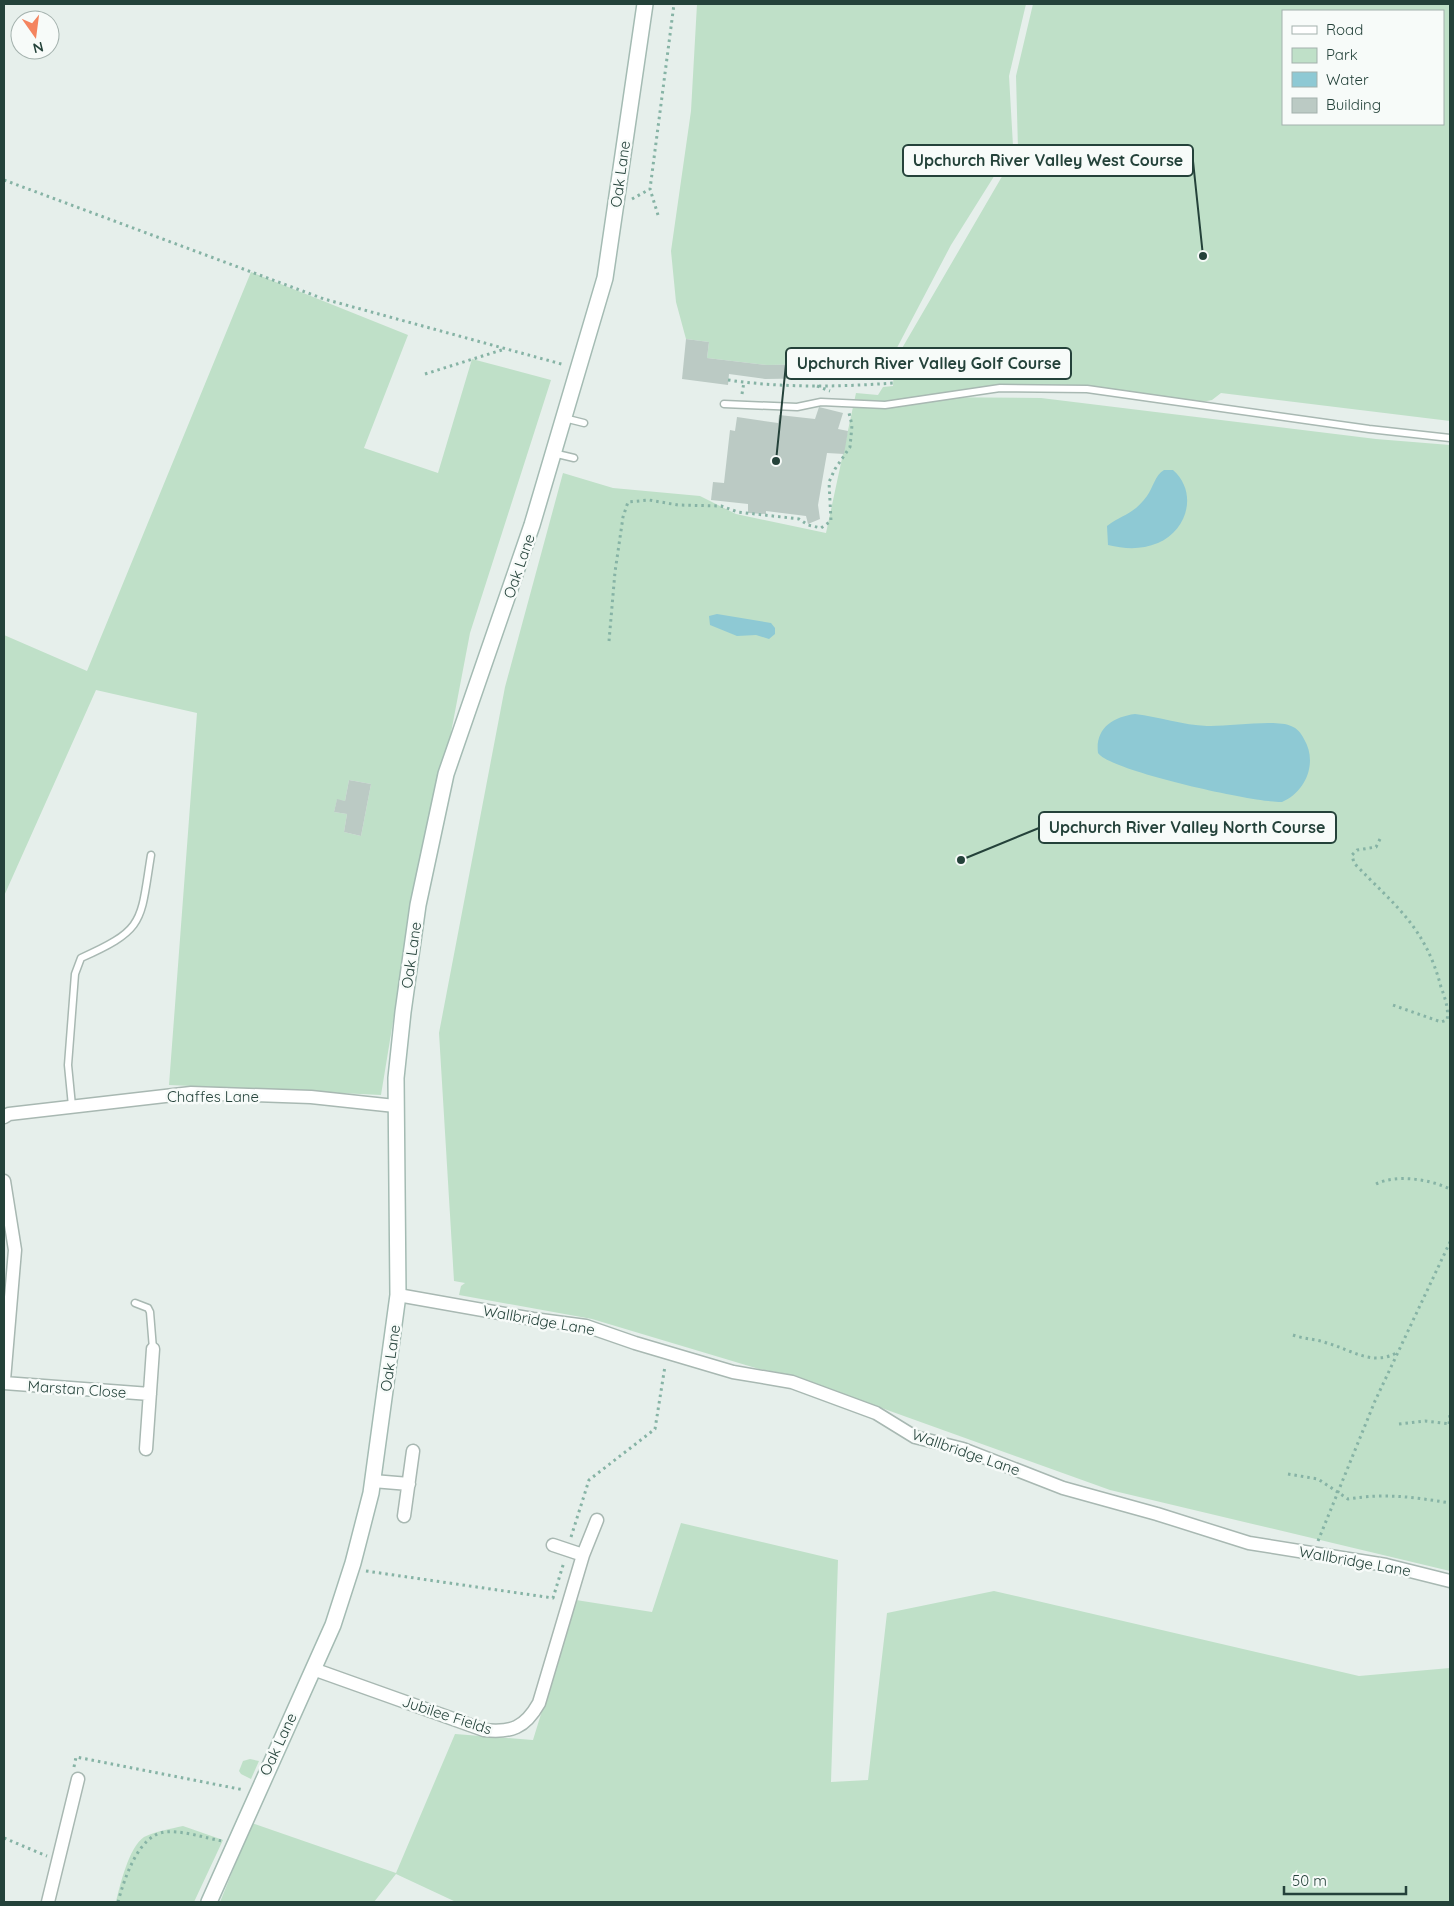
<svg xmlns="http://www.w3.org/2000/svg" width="1454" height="1906" viewBox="0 0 1454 1906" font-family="Quicksand,sans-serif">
  <rect width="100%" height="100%" fill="#e6efeb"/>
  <path fill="#bfe0c8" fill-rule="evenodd" d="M 697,4 L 1026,4 L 1009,76 L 1013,146 L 951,245 L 889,363 L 767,365 L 707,358 L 709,342 L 686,339 L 676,302 L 671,251 L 691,111 Z
    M 1033,4 L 1450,4 L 1450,421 L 1221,393 L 1212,400 L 1202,402 L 1070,385 L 1002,384 L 917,397 L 1041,398 L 1376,439 L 1450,445 L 1450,1571 L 1110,1490 L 787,1374 L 759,1369 L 592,1319 L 459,1295 L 461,1286 L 465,1283 L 454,1281 L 439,1033 L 505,687 L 563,473 L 613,488 L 700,496 L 736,514 L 826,533 L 856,393 L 878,395 L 883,387 L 893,386 L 894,362 L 1018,149 L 1016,76 ZM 1283,11 L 1443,11 L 1443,124 L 1283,124 Z
    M 251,272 L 408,335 L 364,448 L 438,473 L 472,359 L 551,380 L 470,633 L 425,869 L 417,875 L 381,1095 L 169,1085 L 197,713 L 96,690 L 4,896 L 4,635 L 87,671 ZM 349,780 L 371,784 L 361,836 L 344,832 L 347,814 L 334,812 L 337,800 L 345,801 Z
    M 681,1523 L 838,1560 L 831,1782 L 868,1780 L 887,1613 L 994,1591 L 1359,1676 L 1450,1668 L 1450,1902 L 456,1902 L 396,1874 L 374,1902 L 220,1902 L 252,1823 L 396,1873 L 455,1734 L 533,1740 L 576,1600 L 652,1612 Z
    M 250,1759 L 259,1761 L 251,1779 L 241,1774 L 239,1771 L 243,1761 Z
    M 183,1826 L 223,1840 L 194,1902 L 116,1902 C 120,1885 129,1847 144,1837 C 156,1831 170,1829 183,1826 Z"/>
  <path fill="#8ec9d4" d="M 1164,470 L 1173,470 C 1198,492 1188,530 1158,543 C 1141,550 1125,549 1108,545 L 1107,526 C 1123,514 1133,515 1147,496 C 1153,488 1155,475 1164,470 Z
    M 717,614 L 771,623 L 775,628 L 775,634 L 769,639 L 756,635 L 737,636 L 710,625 L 709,616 Z
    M 1135,714 C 1159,717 1183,725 1207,726 C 1227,727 1275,719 1291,726 C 1297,728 1301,733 1304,739 C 1318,762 1306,792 1282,802 C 1256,803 1110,771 1098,753 C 1095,729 1112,717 1135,714 Z"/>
  <path fill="#bbcac4" d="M 686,339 L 709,342 L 707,358 L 767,365 L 889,363 L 890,377 L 765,379 L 729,374 L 728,385 L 682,379 Z
    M 819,407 L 843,413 L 838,429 L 848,431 L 844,454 L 827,453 L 818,505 L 820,519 L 808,524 L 806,516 L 766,511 L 766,514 L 748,513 L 748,504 L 711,500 L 713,482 L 724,483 L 730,430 L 735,431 L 737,417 L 778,423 L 779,415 L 815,419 Z
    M 349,780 L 371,784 L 361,836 L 344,832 L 347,814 L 334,812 L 337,799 L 345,801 Z"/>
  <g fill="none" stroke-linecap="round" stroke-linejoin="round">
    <defs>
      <path id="lane" d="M 724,404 L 797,407 L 821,402 L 885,405 L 1000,388 L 1087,389 L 1369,429 L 1450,438
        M 564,418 L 584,423
        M 553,453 L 574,458
        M 72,1106 L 68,1065 L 75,974 L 81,958 C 146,929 140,922 151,855
        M 135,1303 L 148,1308 L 150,1312 L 153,1349"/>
      <path id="street" d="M 4,1117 L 9,1114 L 191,1093 L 311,1097 L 395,1106
        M 4,1181 L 15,1250 L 4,1380
        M 398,1295 L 533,1319 L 586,1326 L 635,1343 L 733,1372 L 792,1382 L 876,1413 L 915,1437 L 963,1449 L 1063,1488 L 1157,1514 L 1249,1543 L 1386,1565 L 1450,1581
        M 4,1383 L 150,1394
        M 146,1449 L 153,1349
        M 373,1481 L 409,1484
        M 404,1516 L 413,1451
        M 553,1545 L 583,1555
        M 313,1669 L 484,1730 C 511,1733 525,1728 539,1703 L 583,1555 L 597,1520
        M 48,1902 L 78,1779"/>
      <path id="secondary" d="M 209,1902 L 333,1625 L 353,1563 L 371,1493 L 398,1295 L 396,1078 L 403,1012 L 418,905 L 446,774 L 532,525 L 605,278 L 645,4"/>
    </defs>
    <use href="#lane" stroke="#a8b8b2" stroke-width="9"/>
    <use href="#street" stroke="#a8b8b2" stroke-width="15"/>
    <use href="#secondary" stroke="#a4bbb3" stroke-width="18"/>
    <path stroke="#86b3a5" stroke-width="3" stroke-dasharray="2.5 4" stroke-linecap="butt" d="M 4,180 L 324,299 L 565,365
      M 632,199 L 650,189
      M 658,215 L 650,189 L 674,4
      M 425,374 L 505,349
      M 728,380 C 783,388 839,387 893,383
      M 817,386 L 830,391
      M 742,394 L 744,382
      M 609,641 L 615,572 L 623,517 L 628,502 L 649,500 L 678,505 L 721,506 L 738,512 L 799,519 L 808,525 L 821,528 L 831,521 L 829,482 L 835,469 L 850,447 L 852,425 L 849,413
      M 1380,839 L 1376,847 L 1357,850 L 1352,855 L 1354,863 C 1395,906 1425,926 1441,987 C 1445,998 1449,1009 1447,1020 L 1441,1022 L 1390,1004
      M 1376,1184 C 1397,1174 1429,1179 1450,1189
      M 1293,1335 C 1304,1339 1316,1339 1327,1343 C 1352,1350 1373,1367 1398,1352
      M 1399,1424 L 1425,1421 L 1450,1424
      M 1449,1424 L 1450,1414
      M 1288,1474 L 1318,1479 L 1348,1499 C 1386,1493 1413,1497 1450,1503
      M 571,1537 L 589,1480 L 655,1429 L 665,1366
      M 1318,1541 L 1375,1401 L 1450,1242
      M 366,1571 L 553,1598 L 564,1562
      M 74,1767 L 76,1757 L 244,1790
      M 4,1838 L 47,1856
      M 118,1902 C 124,1880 138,1835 165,1832 C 182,1830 205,1838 222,1841"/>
    <use href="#lane" stroke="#fff" stroke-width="6"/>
    <use href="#street" stroke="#fff" stroke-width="12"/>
    <use href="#secondary" stroke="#fff" stroke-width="15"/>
  </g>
  <g text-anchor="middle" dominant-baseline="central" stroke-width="5" stroke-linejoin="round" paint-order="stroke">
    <g font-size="15" fill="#24423a" stroke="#f7fbf9">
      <text transform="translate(620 174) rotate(-82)">Oak Lane</text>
      <text transform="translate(519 566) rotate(-71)">Oak Lane</text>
      <text transform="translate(411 955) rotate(-82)">Oak Lane</text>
      <text x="213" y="1096">Chaffes Lane</text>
      <text transform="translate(539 1320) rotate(10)">Wallbridge Lane</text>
      <text transform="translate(390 1358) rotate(-82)">Oak Lane</text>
      <text transform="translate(77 1389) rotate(4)">Marstan Close</text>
      <text transform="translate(966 1452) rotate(19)">Wallbridge Lane</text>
      <text transform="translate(1355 1561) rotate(10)">Wallbridge Lane</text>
      <text transform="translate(447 1715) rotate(18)">Jubilee Fields</text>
      <text transform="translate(278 1744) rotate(-65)">Oak Lane</text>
    </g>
  </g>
  <path fill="none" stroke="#24423a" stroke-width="2" d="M1203 256L1193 161M776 461L786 364M961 860L1039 828"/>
  <g fill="#24423a" stroke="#f7fbf9" stroke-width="2">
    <circle cx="1203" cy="256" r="5"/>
    <circle cx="776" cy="461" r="5"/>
    <circle cx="961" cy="860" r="5"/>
  </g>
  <g fill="#f7fbf9" stroke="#24423a" stroke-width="2">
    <rect x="903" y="145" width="290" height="31" rx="5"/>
    <rect x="786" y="348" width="285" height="31" rx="5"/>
    <rect x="1039" y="812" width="297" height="31" rx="5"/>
  </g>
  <g font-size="16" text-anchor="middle" font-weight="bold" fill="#24423a">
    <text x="1048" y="166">Upchurch River Valley West Course</text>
    <text x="929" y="369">Upchurch River Valley Golf Course</text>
    <text x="1187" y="833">Upchurch River Valley North Course</text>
  </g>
  <rect width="1454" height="1906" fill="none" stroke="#24423a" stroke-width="10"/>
  <rect x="1282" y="10" width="162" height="115" fill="#f7fbf9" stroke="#a3b1ad"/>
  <rect x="1292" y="26" width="25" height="8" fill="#ffffff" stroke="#a3b1ad"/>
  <text x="1326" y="35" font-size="15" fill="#24423a">Road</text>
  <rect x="1292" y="48" width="25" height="15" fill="#bfe0c8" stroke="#a3b1ad"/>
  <text x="1326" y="60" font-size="15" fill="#24423a">Park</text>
  <rect x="1292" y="72" width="25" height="15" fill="#8ec9d4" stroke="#a3b1ad"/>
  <text x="1326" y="85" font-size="15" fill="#24423a">Water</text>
  <rect x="1292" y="98" width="25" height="15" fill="#bbcac4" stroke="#a3b1ad"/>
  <text x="1326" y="110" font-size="15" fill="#24423a">Building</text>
  <g transform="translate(35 35) rotate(166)"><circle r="24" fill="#f7fbf9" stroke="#a3b1ad"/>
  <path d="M0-4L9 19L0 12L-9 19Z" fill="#f4845f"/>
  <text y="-8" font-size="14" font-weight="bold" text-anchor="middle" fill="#24423a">N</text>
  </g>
  <path d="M1284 1886v8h122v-8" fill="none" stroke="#24423a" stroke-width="2.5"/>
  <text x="1292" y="1886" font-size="15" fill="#24423a" stroke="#f7fbf9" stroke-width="4" paint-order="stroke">50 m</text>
</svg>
